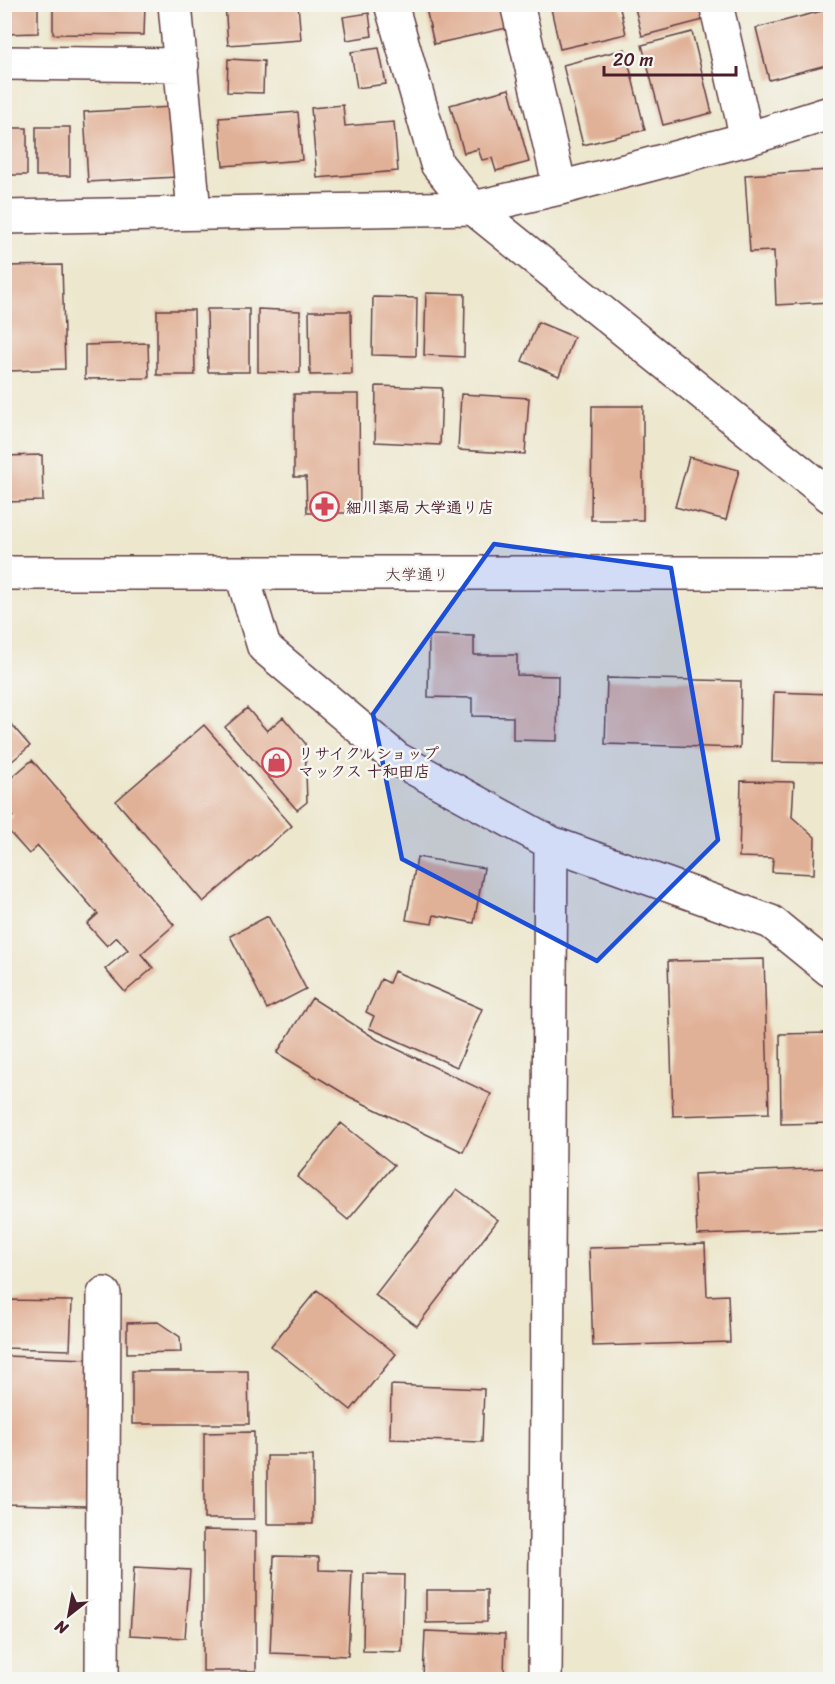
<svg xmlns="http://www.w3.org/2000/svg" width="835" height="1684" viewBox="0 0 835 1684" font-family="Sriracha,'Klee One',sans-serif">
  <rect width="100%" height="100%" fill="#f6f6f2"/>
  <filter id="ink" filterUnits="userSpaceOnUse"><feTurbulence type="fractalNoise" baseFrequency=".0167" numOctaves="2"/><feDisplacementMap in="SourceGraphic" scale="12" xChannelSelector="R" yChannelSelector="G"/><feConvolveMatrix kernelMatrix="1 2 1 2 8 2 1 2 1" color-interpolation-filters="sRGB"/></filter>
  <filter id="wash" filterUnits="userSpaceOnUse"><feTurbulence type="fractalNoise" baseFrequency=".008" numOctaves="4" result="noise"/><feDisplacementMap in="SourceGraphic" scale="24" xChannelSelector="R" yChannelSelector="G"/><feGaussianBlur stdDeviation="1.35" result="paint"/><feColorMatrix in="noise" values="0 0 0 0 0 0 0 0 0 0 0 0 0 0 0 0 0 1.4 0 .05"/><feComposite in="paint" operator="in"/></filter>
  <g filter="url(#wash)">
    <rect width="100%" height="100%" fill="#ede7ce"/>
    <g id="blocks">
      <path fill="#e1b197" d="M 4,4 L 38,4 L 38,33 L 4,34 Z
        M 53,4 L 145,4 L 144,35 L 53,34 Z
        M 225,4 L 298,4 L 301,40 L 228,45 Z
        M 425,4 L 502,4 L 507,28 L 434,44 Z
        M 550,4 L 619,4 L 626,34 L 560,49 Z
        M 634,4 L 703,4 L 707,19 L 642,36 Z
        M 830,9 L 830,64 L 769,80 L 756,28 Z
        M 369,13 L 372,36 L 347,40 L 343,17 Z
        M 692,32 L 712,113 L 663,125 L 642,45 Z
        M 379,48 L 386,84 L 357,88 L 351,52 Z
        M 625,49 L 645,130 L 583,145 L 563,65 Z
        M 228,59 L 264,61 L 263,93 L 227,92 Z
        M 509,89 L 529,162 L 496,171 L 492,158 L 482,160 L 478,149 L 464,153 L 450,105 Z
        M 343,105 L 345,126 L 394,122 L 398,171 L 317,178 L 311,108 Z
        M 172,107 L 176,177 L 88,182 L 84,112 Z
        M 298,112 L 302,160 L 223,166 L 219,118 Z
        M 36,127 L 70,127 L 70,176 L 36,176 Z
        M 4,128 L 27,128 L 27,175 L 4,175 Z
        M 829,170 L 830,302 L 776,305 L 774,251 L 750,252 L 745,175 Z
        M 62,265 L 65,369 L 9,371 L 6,266 Z
        M 426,293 L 465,294 L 464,357 L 424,355 Z
        M 373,297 L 417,298 L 416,356 L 372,355 Z
        M 207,309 L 249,309 L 249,372 L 208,372 Z
        M 258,309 L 300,311 L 300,373 L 258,372 Z
        M 157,310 L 194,310 L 195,375 L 157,375 Z
        M 309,311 L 351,311 L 352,374 L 310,375 Z
        M 538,322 L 574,337 L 559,376 L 522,361 Z
        M 148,343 L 149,378 L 85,379 L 85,345 Z
        M 376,386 L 442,388 L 440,445 L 375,442 Z
        M 294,394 L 359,394 L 360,513 L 307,513 L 306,477 L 294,477 Z
        M 461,394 L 529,398 L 525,454 L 458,450 Z
        M 592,406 L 643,406 L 643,520 L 591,520 Z
        M 42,455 L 43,501 L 4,502 L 4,456 Z
        M 689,457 L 739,470 L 726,520 L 675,507 Z
        M 429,635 L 474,636 L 474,655 L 517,655 L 517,675 L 558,676 L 557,741 L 513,740 L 513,717 L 472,716 L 472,698 L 428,697 Z
        M 607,678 L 741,681 L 740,748 L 605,744 Z
        M 774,692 L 830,694 L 830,763 L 772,762 Z
        M 247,708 L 267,731 L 283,717 L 305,743 L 307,802 L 297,810 L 225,727 Z
        M 4,716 L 30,746 L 4,768 Z
        M 204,725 L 292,826 L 203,902 L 116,801 Z
        M 32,760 L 174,925 L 141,954 L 153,968 L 125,992 L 105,969 L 128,950 L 117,937 L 107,946 L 87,924 L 98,914 L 38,846 L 29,854 L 4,826 L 13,816 L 4,807 L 4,784 Z
        M 741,781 L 794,782 L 792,817 L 815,837 L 814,874 L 772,872 L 773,858 L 739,857 Z
        M 417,857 L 484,868 L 474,923 L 434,915 L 432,924 L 406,920 Z
        M 268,916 L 306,989 L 267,1009 L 230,936 Z
        M 764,959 L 769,1113 L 673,1116 L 668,961 Z
        M 394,971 L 482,1009 L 457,1067 L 369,1028 L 374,1016 L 366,1012 L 381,979 L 389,983 Z
        M 312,998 L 378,1040 L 491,1094 L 463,1152 L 350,1097 L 277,1053 Z
        M 830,1033 L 830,1123 L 781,1124 L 780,1034 Z
        M 341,1123 L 394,1165 L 348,1220 L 297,1177 Z
        M 830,1168 L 830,1230 L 697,1235 L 694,1174 Z
        M 457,1189 L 498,1220 L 417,1326 L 375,1295 Z
        M 705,1244 L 707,1296 L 728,1295 L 730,1342 L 593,1346 L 589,1248 Z
        M 317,1290 L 396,1354 L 351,1410 L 271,1346 Z
        M 4,1300 L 72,1301 L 70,1350 L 4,1348 Z
        M 158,1322 L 180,1337 L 181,1352 L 127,1353 L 127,1323 Z
        M 4,1356 L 90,1359 L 86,1506 L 4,1504 Z
        M 132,1371 L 248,1371 L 249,1424 L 132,1424 Z
        M 391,1385 L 484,1389 L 482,1442 L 390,1439 Z
        M 254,1432 L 254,1519 L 204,1519 L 204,1433 Z
        M 267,1456 L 313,1456 L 313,1524 L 267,1524 Z
        M 203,1530 L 256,1531 L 256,1671 L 203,1671 Z
        M 274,1556 L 319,1557 L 319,1570 L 352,1571 L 348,1656 L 270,1653 Z
        M 134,1567 L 190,1570 L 185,1638 L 130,1635 Z
        M 364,1574 L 404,1575 L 402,1652 L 363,1651 Z
        M 426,1590 L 487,1590 L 487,1622 L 426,1623 Z
        M 425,1631 L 505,1634 L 504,1680 L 423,1678 Z"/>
    </g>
  </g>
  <g filter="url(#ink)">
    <use href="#blocks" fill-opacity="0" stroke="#623d43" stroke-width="1.5"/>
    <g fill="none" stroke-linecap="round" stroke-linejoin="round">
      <defs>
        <path id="minor" d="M 175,4 L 194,212
          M 391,4 L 437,164 L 473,208 L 830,496
          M 517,4 L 560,188
          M 716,4 L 747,139
          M 4,63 L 182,65
          M 4,217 L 473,208 L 560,188 L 747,139 L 830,113
          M 4,573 L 830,573
          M 242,575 L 264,647 L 397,759 L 551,843 L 771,922 L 830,970
          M 102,1680 L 104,1294
          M 545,1680 L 551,843"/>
      </defs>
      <use href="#minor" stroke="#623d43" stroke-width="36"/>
      <use href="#minor" stroke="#fff" stroke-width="33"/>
    </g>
  </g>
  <path fill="#1d4ed8" fill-opacity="0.2" stroke="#1d4ed8" stroke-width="4.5" stroke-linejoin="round" d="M 494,544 L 671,568 L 718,840 L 597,961 L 402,859 L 373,714 Z"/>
  <defs>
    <symbol id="pharmacy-ring" viewBox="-11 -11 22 22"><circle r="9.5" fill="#f6f6f2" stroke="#d1495b" stroke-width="1.5"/><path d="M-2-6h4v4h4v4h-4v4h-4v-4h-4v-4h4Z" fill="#d1495b"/></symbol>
    <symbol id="shop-ring" viewBox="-11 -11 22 22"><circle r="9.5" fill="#f6f6f2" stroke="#d1495b" stroke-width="1.5"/><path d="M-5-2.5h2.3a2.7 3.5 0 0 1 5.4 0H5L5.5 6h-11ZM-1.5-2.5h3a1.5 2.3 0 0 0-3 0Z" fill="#d1495b"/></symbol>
  </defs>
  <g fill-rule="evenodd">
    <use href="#pharmacy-ring" x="308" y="490" width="33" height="33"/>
    <use href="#shop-ring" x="260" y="746" width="33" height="33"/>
  </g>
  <g text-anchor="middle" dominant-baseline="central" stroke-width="5" stroke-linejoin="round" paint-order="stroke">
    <g font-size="16" font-weight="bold" fill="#4a1f2b" stroke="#f6f6f2" text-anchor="start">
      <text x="346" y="507">細川薬局 大学通り店</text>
      <text x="298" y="753">リサイクルショップ<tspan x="298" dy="18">マックス 十和田店</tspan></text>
    </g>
    <g font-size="16" fill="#4a1f2b" stroke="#f6f6f2">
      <text x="417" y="574">大学通り</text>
    </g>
  </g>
  <rect width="835" height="1684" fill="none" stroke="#f6f6f2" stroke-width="24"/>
  <g transform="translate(69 1615) rotate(211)" stroke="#f6f6f2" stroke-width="4.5" paint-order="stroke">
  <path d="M0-4.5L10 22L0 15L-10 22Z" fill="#4a1f2b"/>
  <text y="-9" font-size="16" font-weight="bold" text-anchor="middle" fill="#4a1f2b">N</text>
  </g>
  <path d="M604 66v9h132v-9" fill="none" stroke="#4a1f2b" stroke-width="3"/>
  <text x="613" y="66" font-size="18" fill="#4a1f2b" stroke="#f6f6f2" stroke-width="4.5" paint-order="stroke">20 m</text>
</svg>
